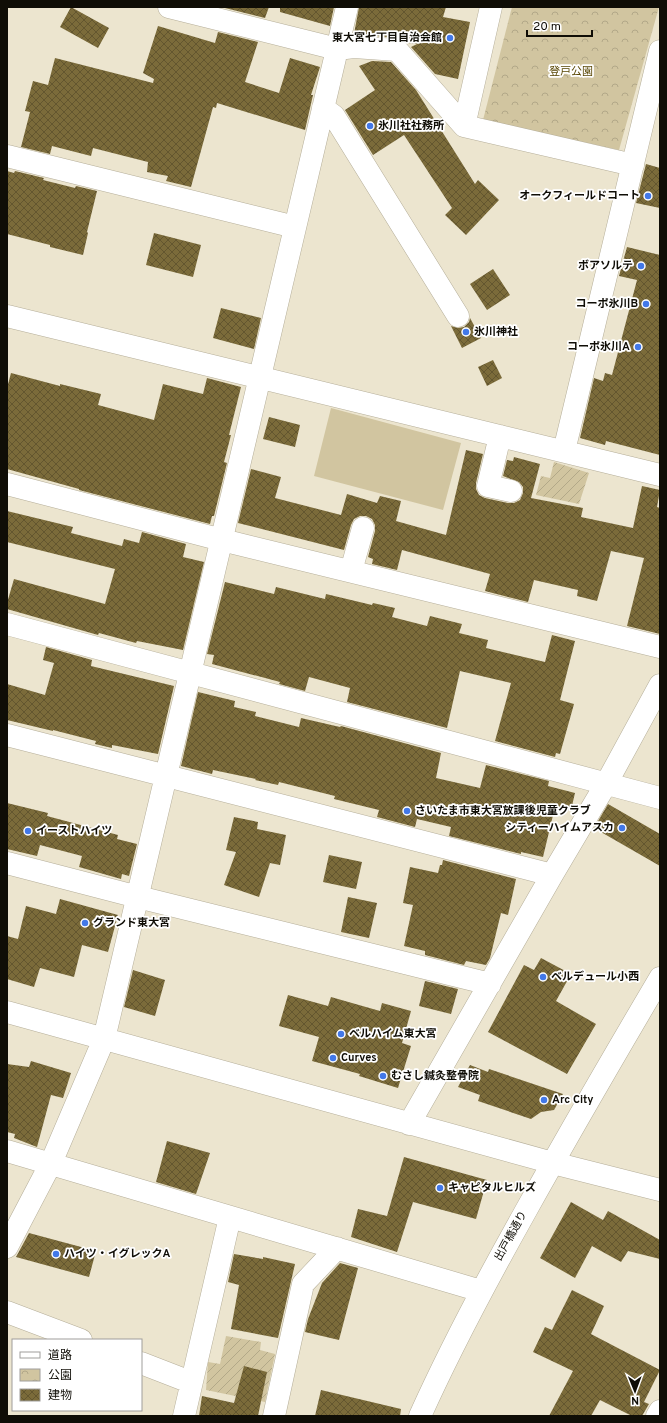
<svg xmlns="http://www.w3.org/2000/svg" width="667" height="1423" viewBox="0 0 667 1423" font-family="Overpass,'Noto Sans JP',sans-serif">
  <defs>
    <pattern id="park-crowns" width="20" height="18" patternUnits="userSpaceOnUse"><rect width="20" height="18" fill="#d1c5a0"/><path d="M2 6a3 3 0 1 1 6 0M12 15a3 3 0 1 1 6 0" fill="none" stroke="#b2a888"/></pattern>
    <pattern id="garden-furrows" width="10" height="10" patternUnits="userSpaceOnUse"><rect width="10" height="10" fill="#d1c5a0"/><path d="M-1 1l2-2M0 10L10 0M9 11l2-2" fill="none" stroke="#b2a888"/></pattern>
    <pattern id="building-cross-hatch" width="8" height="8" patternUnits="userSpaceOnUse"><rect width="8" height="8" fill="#7b6b3a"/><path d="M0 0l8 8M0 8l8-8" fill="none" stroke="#63562f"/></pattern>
  </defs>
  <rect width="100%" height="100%" fill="#ece5cf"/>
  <path fill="#d1c5a0" d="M 331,408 L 461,443 L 443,510 L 314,476 Z"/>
  <path fill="url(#park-crowns)" d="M 512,7 L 659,7 L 619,150 L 483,120 Z"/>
  <path fill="url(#garden-furrows)" d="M 554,462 L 589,473 L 579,504 L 536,495 L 541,476 L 550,478 Z
    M 226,1336 L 261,1342 L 260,1350 L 275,1354 L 265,1402 L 206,1390 L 208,1362 L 220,1364 Z"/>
  <path fill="url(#building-cross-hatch)" d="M 71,7 L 109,28 L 98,48 L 60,27 Z
    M 226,7 L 269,7 L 265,18 L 225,8 Z
    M 280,7 L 334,7 L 330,26 L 280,12 Z
    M 359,7 L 446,7 L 443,17 L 470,22 L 458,79 L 435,74 L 411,47 L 417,44 L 407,43 L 398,38 L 354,34 Z
    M 158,26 L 215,43 L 218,32 L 258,42 L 245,82 L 279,93 L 290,58 L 320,67 L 311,95 L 313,95 L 305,130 L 217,103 L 216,108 L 213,107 L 191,187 L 166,181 L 168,176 L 147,172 L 148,162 L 93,148 L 91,156 L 52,146 L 50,154 L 21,147 L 30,112 L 25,111 L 33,81 L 48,85 L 55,58 L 153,83 L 154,79 L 143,73 Z
    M 372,61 L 391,62 L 416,90 L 475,184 L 478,180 L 499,200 L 466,235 L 445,215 L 452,208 L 404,135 L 373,155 L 345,110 L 375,90 L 359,66 Z
    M 646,164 L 660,168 L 660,208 L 636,203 Z
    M 7,171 L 14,173 L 15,171 L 44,178 L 43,180 L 75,188 L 76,186 L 97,191 L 87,232 L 88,233 L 83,255 L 50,247 L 50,245 L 7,234 Z
    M 154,233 L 201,245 L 193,277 L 146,265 Z
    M 627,247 L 660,255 L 660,455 L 606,441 L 605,445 L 580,438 L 594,378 L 603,381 L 605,373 L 612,375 L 637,280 L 619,276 Z
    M 493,269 L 510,295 L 487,310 L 470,284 Z
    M 221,308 L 261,318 L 254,349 L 213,338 Z
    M 470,318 L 481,338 L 462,348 L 451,326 L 458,328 L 464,327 L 469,322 Z
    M 493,360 L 502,378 L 487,386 L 478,367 Z
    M 11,373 L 60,386 L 60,384 L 101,394 L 98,405 L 154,420 L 163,384 L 203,394 L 207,378 L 241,387 L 229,435 L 231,435 L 224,462 L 227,463 L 214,516 L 212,516 L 210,524 L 79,490 L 79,489 L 7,469 L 7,388 Z
    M 269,417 L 300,425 L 295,447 L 263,439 Z
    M 466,450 L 483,454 L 476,483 L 476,489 L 479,495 L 485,498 L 508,503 L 514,503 L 520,500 L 523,493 L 523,487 L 519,482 L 503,476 L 507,460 L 513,461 L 514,457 L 540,464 L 531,498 L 583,508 L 581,517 L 633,528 L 642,486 L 660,490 L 657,507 L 660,508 L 660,634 L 627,626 L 644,558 L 611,551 L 597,601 L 577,596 L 578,590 L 534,580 L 528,602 L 485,591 L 490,574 L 402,550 L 397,570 L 372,564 L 373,559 L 368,557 L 375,531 L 375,525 L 372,519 L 366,516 L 360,516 L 354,519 L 351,525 L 344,550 L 238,523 L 251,469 L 281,477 L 275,498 L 341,515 L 347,494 L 377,503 L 380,496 L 401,501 L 396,521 L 446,535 Z
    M 7,511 L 73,527 L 71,533 L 122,546 L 124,539 L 139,543 L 142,532 L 186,544 L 183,557 L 204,562 L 183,650 L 137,641 L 136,643 L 99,633 L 98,635 L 7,609 L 7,603 L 14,579 L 105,604 L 115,569 L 7,542 Z
    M 225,582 L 274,594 L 276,587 L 325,599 L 326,594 L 372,605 L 373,603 L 395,608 L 392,617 L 427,626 L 430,616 L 462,624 L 459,633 L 488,640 L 486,648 L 545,662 L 552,635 L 575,641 L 560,700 L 574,704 L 560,754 L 556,753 L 555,757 L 495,741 L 511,683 L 460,671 L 447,728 L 347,702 L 350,688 L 309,677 L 305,691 L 279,684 L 280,682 L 212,664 L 214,655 L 207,654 Z
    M 46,647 L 92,660 L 91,666 L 174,686 L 158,754 L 112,745 L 112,748 L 95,744 L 96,741 L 53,730 L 53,731 L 7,720 L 7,684 L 45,695 L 54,663 L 43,660 Z
    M 198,692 L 235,701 L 234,707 L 256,712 L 255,716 L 299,727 L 301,718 L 340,727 L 341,726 L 441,753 L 436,778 L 480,788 L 486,765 L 549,781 L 548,786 L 575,793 L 571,810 L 555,807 L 543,857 L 521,852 L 521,854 L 449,836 L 451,827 L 417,819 L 415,827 L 377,817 L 379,810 L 334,799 L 335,796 L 279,782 L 278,785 L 255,780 L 256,779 L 213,770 L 212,774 L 181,766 Z
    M 7,803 L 48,813 L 47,816 L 118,835 L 117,839 L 137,844 L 129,876 L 122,874 L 121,879 L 79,867 L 82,856 L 40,845 L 37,856 L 7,849 Z
    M 608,804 L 660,834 L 660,866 L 594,828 Z
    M 234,817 L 258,822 L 257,829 L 286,835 L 280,865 L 270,863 L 259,897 L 224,885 L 236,852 L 226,850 Z
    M 329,855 L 362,862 L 356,889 L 323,882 Z
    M 443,860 L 516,879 L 508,915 L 501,913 L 490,958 L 486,965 L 466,961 L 464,965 L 425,955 L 425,951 L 404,946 L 413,905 L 403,903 L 410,867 L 438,873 L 440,865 L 442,865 Z
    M 348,897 L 377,903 L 369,938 L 341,932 Z
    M 60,899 L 118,915 L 108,952 L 82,945 L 74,977 L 40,968 L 34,987 L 7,979 L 7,936 L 18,939 L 26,906 L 56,914 Z
    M 541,958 L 571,974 L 556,1001 L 596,1024 L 567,1074 L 488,1032 L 524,965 L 534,970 Z
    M 133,970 L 165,980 L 155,1016 L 124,1007 Z
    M 425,981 L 458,989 L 451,1014 L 419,1006 Z
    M 288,995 L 328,1006 L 331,997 L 380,1011 L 382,1003 L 411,1011 L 402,1043 L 411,1046 L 398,1088 L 359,1076 L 360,1074 L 312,1061 L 319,1037 L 279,1026 Z
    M 31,1061 L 71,1073 L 63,1098 L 51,1095 L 37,1147 L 14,1138 L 15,1134 L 7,1132 L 7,1064 L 29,1067 Z
    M 470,1065 L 488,1072 L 489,1069 L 563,1094 L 554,1110 L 541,1112 L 531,1119 L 478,1101 L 480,1095 L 458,1087 Z
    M 167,1141 L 210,1153 L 196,1194 L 156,1182 Z
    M 404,1157 L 487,1180 L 476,1219 L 413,1202 L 397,1252 L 351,1237 L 358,1209 L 387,1216 Z
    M 571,1202 L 603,1220 L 608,1211 L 660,1240 L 660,1259 L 628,1251 L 621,1262 L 592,1246 L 575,1278 L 540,1258 Z
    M 29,1233 L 96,1251 L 89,1277 L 16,1257 Z
    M 234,1254 L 263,1259 L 263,1257 L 295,1264 L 278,1338 L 231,1329 L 239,1285 L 228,1282 Z
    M 340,1263 L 358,1268 L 339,1340 L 305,1332 L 308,1319 L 322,1283 Z
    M 572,1290 L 604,1306 L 591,1334 L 660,1370 L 644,1402 L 649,1404 L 642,1416 L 632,1416 L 600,1400 L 591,1416 L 549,1416 L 573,1371 L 533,1352 L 545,1327 L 552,1330 Z
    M 244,1366 L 267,1372 L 258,1416 L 199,1416 L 202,1396 L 234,1403 Z
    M 321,1390 L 401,1409 L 400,1416 L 315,1416 Z"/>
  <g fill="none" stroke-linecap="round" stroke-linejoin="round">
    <defs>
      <path id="minor" d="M 169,7 L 337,49 L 354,47 L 397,50 L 464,126
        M 491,7 L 464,126 L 633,165
        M 323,108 L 334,116 L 458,316
        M 7,156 L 295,227
        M 7,316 L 660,475
        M 500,436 L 488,486 L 511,491
        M 564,451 L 660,51
        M 7,484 L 222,540 L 660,647
        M 351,571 L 363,528
        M 7,624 L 660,798
        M 7,735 L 552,875
        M 7,863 L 138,897 L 490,984
        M 7,1012 L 553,1163 L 660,1190
        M 409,1124 L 552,875 L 606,784 L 660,685
        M 7,1151 L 481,1291
        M 7,1247 L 51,1163 L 104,1039 L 347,7
        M 7,1312 L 81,1340
        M 141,1363 L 190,1382
        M 184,1416 L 230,1217
        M 274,1416 L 303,1284 L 337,1248
        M 420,1416 C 451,1347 487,1280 524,1214 C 568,1135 614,1056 660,978
        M 657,1416 L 660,1411"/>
    </defs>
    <use href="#minor" stroke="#b5ae99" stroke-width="23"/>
    <use href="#minor" stroke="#fff" stroke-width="22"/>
  </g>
  <g fill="#4278e8" stroke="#fff" stroke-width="1.5">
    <circle cx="450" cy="38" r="4"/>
    <circle cx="370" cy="126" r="4"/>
    <circle cx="648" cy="196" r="4"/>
    <circle cx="641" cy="266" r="4"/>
    <circle cx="646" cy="304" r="4"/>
    <circle cx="466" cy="332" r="4"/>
    <circle cx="638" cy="347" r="4"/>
    <circle cx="407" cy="811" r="4"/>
    <circle cx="622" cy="828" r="4"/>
    <circle cx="28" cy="831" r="4"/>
    <circle cx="85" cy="923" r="4"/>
    <circle cx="543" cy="977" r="4"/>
    <circle cx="341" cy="1034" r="4"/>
    <circle cx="333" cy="1058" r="4"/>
    <circle cx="383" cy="1076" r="4"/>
    <circle cx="544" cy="1100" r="4"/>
    <circle cx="440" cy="1188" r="4"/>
    <circle cx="56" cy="1254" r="4"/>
  </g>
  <g text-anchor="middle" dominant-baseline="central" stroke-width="3.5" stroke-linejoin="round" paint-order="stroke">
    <g font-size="11" font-weight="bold" fill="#0f0d06" stroke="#fff" text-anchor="start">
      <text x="442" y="38" text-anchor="end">東大宮七丁目自治会館</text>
      <text x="378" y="126">氷川社社務所</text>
      <text x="640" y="196" text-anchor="end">オークフィールドコート</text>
      <text x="633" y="266" text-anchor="end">ボアソルテ</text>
      <text x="638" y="304" text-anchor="end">コーポ氷川B</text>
      <text x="474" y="332">氷川神社</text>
      <text x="630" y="347" text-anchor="end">コーポ氷川A</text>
      <text x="415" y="811">さいたま市東大宮放課後児童クラブ</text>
      <text x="614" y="828" text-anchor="end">シティーハイムアスカ</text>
      <text x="36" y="831">イーストハイツ</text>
      <text x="93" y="923">グランド東大宮</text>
      <text x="551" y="977">ベルデュール小西</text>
      <text x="349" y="1034">ベルハイム東大宮</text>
      <text x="341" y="1058">Curves</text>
      <text x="391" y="1076">むさし鍼灸整骨院</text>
      <text x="552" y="1100">Arc City</text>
      <text x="448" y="1188">キャピタルヒルズ</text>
      <text x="64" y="1254">ハイツ・イグレックA</text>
    </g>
    <g font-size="11" fill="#594704" stroke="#fff">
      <text x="571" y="72">登戸公園</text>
    </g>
    <g font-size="11" fill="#0f0d06" stroke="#fff">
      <text transform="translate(511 1236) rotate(-61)">出戸橋通り</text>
    </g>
  </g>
  <rect width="667" height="1423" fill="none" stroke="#0f0d06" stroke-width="16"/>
  <rect x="12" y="1339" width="130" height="72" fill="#ffffff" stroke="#9f9e9b"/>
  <rect x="20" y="1352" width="20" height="6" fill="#ffffff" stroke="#9f9e9b"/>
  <text x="48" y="1359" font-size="12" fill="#0f0d06">道路</text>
  <rect x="20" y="1369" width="20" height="12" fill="url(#park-crowns)" stroke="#9f9e9b"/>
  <text x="48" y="1379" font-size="12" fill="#0f0d06">公園</text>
  <rect x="20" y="1389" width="20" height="12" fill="url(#building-cross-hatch)" stroke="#9f9e9b"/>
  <text x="48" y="1399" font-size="12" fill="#0f0d06">建物</text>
  <g transform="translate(635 1391) rotate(179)" stroke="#ffffff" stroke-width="3" paint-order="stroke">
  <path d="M0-3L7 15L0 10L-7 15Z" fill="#0f0d06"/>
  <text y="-6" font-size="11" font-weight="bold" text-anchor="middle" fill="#0f0d06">N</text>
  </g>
  <path d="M527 30v6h65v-6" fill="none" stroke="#0f0d06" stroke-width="2"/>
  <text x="533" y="30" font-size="12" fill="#0f0d06" stroke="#ffffff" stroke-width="3" paint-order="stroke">20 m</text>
</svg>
